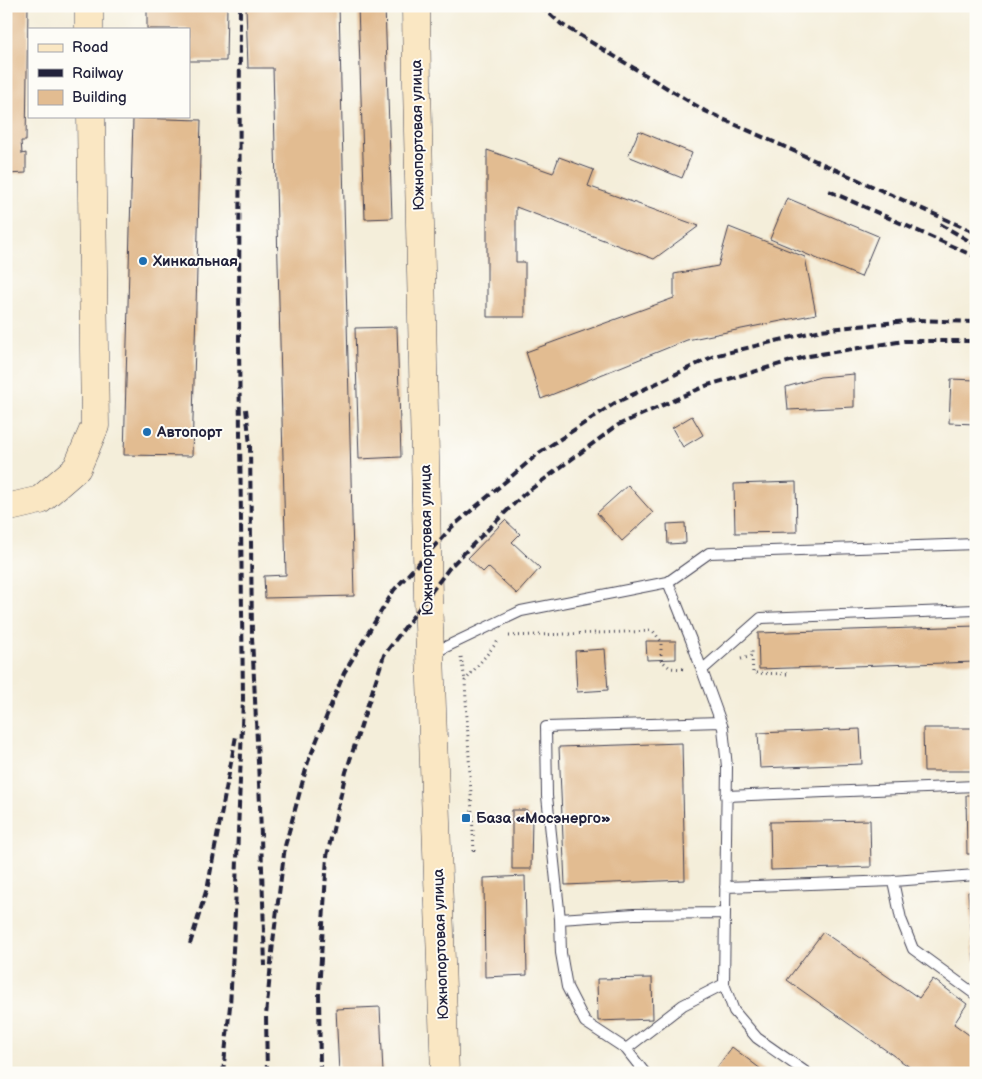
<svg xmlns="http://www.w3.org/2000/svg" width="982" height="1079" viewBox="0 0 982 1079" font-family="'Balsamiq Sans',sans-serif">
  <rect width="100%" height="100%" fill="#fdfcf7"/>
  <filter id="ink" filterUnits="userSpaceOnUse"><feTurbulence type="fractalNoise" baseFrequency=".02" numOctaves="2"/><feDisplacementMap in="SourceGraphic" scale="10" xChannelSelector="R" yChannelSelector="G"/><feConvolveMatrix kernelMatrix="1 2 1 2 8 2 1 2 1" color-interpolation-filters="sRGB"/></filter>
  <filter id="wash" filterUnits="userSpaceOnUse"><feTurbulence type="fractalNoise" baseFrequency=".0096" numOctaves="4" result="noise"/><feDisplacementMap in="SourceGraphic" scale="20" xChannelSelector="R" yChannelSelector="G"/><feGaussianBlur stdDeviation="1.12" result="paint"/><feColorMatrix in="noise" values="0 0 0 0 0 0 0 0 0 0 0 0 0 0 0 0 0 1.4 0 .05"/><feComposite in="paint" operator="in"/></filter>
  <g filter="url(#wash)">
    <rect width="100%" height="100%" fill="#f4eeda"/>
    <g id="blocks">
      <path fill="#e2bc91" d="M 6,6 L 28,6 L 26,141 L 21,141 L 22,154 L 26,153 L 26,173 L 6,174 Z
        M 147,6 L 227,6 L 226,61 L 189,61 L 189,29 L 147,29 Z
        M 246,6 L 339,6 L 354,596 L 265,598 L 264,576 L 286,575 L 273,68 L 248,68 Z
        M 358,6 L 385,6 L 392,218 L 365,219 Z
        M 133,118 L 201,120 L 192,456 L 124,455 Z
        M 639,131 L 692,153 L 682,178 L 628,156 Z
        M 487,150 L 553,173 L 559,157 L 594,170 L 588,186 L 699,226 L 654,259 L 516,207 L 516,262 L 525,262 L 525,317 L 487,317 Z
        M 787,198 L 878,236 L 861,277 L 770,239 Z
        M 729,227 L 805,257 L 816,314 L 687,340 L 541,399 L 526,352 L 674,298 L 674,274 L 718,266 Z
        M 397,327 L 401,457 L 359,459 L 355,328 Z
        M 854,374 L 854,407 L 788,410 L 786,387 L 820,377 Z
        M 951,379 L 976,380 L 976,424 L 949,423 Z
        M 692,416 L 703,435 L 683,447 L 672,428 Z
        M 796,482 L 797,532 L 735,533 L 734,484 Z
        M 628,485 L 653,513 L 622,541 L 597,513 Z
        M 505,520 L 520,534 L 512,542 L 540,568 L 517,594 L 488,567 L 483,572 L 468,558 Z
        M 685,523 L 686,543 L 668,544 L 667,524 Z
        M 976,626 L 976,662 L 759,669 L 758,633 Z
        M 646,641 L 676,641 L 676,659 L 647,660 Z
        M 605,649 L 608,690 L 577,692 L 575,651 Z
        M 923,728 L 976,728 L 976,771 L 924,771 Z
        M 860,729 L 862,764 L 760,768 L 758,733 Z
        M 682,743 L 685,880 L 565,885 L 559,747 Z
        M 966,795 L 976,795 L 976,854 L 967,854 Z
        M 512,810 L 527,810 L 527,816 L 532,816 L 531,869 L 512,869 Z
        M 870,820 L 871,867 L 771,870 L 770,822 Z
        M 525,876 L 527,975 L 485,977 L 484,878 Z
        M 968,892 L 976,892 L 976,962 L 974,962 Z
        M 823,932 L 919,998 L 933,979 L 967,1004 L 954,1024 L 976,1040 L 976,1073 L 918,1073 L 787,980 Z
        M 652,978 L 653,1019 L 598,1021 L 597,979 Z
        M 380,1007 L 383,1073 L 339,1073 L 336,1009 Z
        M 732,1047 L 766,1073 L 713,1073 Z"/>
    </g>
  </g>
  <g filter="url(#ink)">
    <use href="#blocks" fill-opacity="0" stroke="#424153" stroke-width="1"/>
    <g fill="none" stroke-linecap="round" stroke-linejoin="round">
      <defs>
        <path id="lane" d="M 668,582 L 709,553 L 976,544
          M 433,653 L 521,611 L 668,582 L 691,640 L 723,728 L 727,767 L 724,984 L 734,1011 L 757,1038 L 807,1073
          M 702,670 L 761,618 L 976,610
          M 726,796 L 976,786
          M 893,881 L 901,919 L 913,949 L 976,995
          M 725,887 L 893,881 L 976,875
          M 560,919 L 634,914 L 725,913
          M 626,1049 L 683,1005 L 724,984
          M 645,1073 L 626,1049 L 585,1022 L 567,987 L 561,953 L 560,919 L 547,796 L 546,727 L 721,722"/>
        <path id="secondary" d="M 89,6 L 89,29
          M 416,6 L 417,84 L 428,597 L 445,1073
          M 6,508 L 40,500 L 77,468 L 95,426 L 91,116"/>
      </defs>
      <use href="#lane" stroke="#424153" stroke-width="12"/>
      <use href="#secondary" stroke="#424153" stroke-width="29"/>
      <path stroke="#424153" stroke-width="3" stroke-dasharray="1 4" stroke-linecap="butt" d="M 509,636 L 653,631 L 661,641 L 661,660 L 670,668 L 686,669
        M 752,656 L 753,673 L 789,674
        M 461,657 L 465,680
        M 741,659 L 752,656 L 752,649
        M 474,851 L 465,681 L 498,641"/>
      <use href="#lane" stroke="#fff" stroke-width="10"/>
      <use href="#secondary" stroke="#fae7c3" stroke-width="28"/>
      <path stroke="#22223b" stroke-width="4" stroke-dasharray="8 4" stroke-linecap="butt" d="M 541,6 L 561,24 L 705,111 L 976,233
        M 829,191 L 976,257
        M 940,224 L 976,245
        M 246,409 L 250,445 L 252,637 L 260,804 L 265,966
        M 190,944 L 208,885 L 236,736
        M 223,1073 L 230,1006 L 235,913 L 243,699 L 239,343 L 240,6
        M 267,1073 L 266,1016 L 273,942 L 285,846 L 308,762 L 344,673 L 394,590 L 452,527 L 539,453 L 615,403 L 714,356 L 821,330 L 915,320 L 976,322
        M 320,1073 L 319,992 L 327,856 L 346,772 L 384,655 L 450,567 L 523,495 L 618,425 L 708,385 L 808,356 L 904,341 L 976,341"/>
    </g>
  </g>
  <g fill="#1f6fb2" stroke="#fdfcf7" stroke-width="2">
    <circle cx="143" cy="261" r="5"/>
    <circle cx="147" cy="432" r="5"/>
    <rect x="461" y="813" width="10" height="10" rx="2.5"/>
  </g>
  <g text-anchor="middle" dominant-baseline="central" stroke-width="4" stroke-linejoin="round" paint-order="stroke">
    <g font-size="15" fill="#22223b" stroke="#fdfcf7">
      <text transform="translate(418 135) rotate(-91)">Южнопортовая улица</text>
      <text transform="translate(427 540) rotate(-91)">Южнопортовая улица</text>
      <text transform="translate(441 944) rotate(-92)">Южнопортовая улица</text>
    </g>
    <g font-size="15" font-weight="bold" fill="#22223b" stroke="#fdfcf7" text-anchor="start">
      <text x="153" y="261">Хинкальная</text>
      <text x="157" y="432">Автопорт</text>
      <text x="476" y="818">База «Мосэнерго»</text>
    </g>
  </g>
  <rect width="982" height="1079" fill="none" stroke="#fdfcf7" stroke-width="25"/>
  <rect x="28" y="28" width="162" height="90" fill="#fdfcf7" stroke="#a5a5ac"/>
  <rect x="38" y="44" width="25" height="8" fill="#fae7c3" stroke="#a5a5ac"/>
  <text x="72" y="52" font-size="15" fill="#22223b">Road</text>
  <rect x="38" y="69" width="25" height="8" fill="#22223b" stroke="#a5a5ac"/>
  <text x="72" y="78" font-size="15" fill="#22223b">Railway</text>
  <rect x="38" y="90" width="25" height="15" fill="#e2bc91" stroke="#a5a5ac"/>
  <text x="72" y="102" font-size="15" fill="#22223b">Building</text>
</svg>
